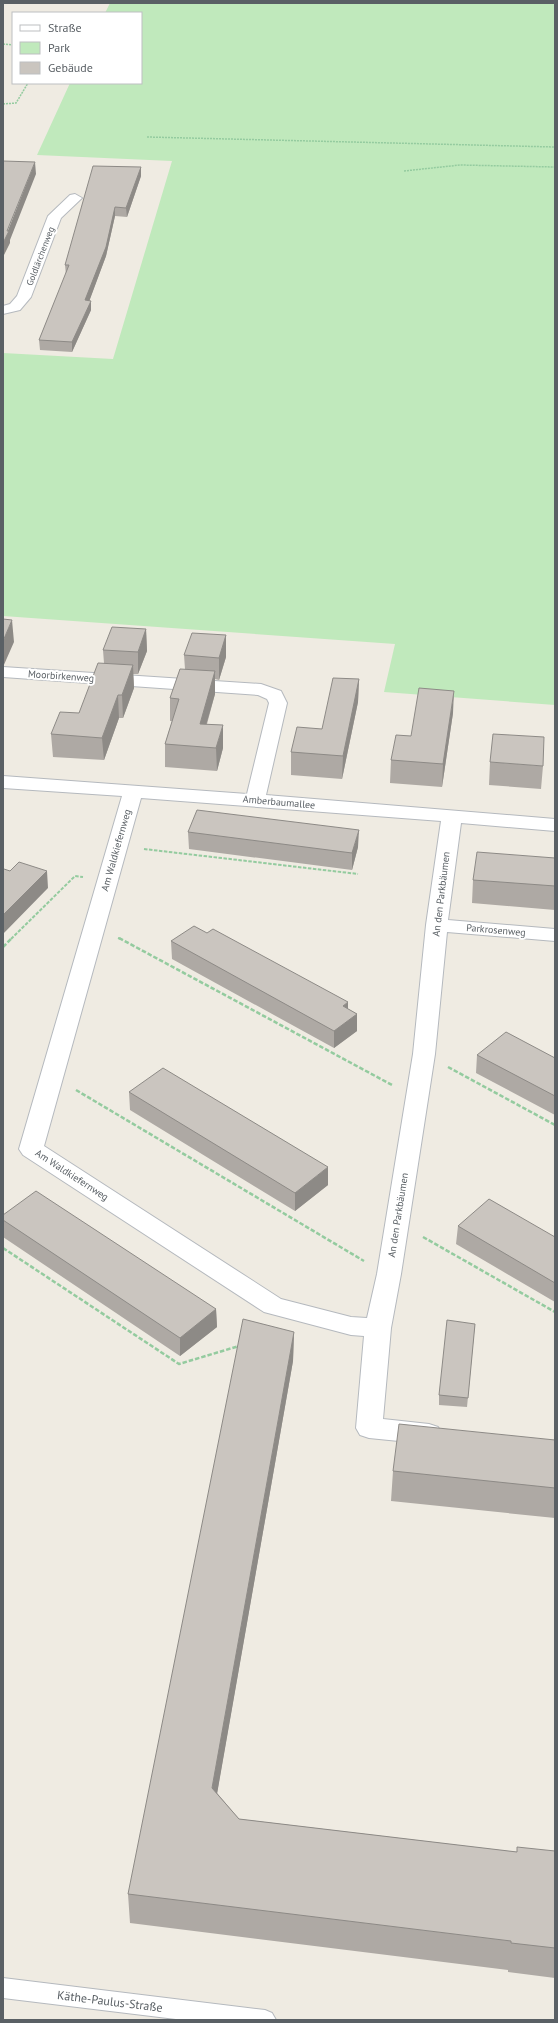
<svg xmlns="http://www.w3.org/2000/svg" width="558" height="2023" viewBox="0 0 558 2023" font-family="'PT Sans',sans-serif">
  <rect width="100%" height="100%" fill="#efebe2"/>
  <path fill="#c0e9bc" d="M 110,3 L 555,3 L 555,705 L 384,692 L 395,644 L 3,616 L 3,353 L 113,359 L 172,161 L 37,155 L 70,83 L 141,83 L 141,13 L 105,13 Z"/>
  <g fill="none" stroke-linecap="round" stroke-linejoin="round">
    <defs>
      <path id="service" d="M 3,1978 L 265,2010 L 272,2013 L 276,2020 L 184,2020 L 3,1998 Z"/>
      <path id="minor" d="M 75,194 L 82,198 L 61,218 L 31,297 L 20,310 L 3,314 L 3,306 L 10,304 L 17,296 L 48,216 L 70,195 Z
        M 3,667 L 261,684 L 281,691 L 287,703 L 266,795 L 555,819 L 555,831 L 461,823 L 448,920 L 555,929 L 555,941 L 447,932 L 435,1054 L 401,1274 L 391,1328 L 383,1419 L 429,1424 L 438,1427 L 442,1434 L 438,1441 L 429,1444 L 369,1438 L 360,1435 L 356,1428 L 364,1336 L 351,1335 L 264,1312 L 23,1155 L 19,1149 L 122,796 L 3,788 L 3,776 L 247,794 L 269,703 L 267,699 L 258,695 L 3,677 ZM 141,798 L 441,821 L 426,925 L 413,1054 L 377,1274 L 367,1318 L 351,1317 L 281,1299 L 44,1146 Z"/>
    </defs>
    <use href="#service" stroke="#b5b9be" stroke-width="2"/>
    <use href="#minor" stroke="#b5b9be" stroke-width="2"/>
    <path stroke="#94cb9f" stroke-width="1.5" stroke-dasharray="2 1" stroke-linecap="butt" d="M 3,44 L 13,45
      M 3,104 L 16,103 L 28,83
      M 147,137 L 555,147
      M 404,171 L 460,165 L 555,167"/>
    <path stroke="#94cb9f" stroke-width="2" stroke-dasharray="3.5 1.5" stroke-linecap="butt" d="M 144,849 L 358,874
      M 118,938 L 121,939
      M 11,939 L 75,876 L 83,877"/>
    <path stroke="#94cb9f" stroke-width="2.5" stroke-dasharray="4.5 2" stroke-linecap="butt" d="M 119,938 L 392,1085
      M 3,947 L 12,938
      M 448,1067 L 555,1125
      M 76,1090 L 364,1261
      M 423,1237 L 555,1312
      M 3,1248 L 179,1364 L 239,1346"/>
    <use href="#service" fill="#fff" fill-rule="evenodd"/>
    <use href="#minor" fill="#fff" fill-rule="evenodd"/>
  </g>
  <path fill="#aea9a4" d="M 141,167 L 141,176 L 127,217 L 115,216 L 106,256 L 89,301 L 91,310 L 72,352 L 40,350 L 39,340 L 66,275 L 65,265 Z
    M 146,629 L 147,651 L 138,674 L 133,674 L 134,688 L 123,718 L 119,718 L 104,760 L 53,757 L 51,734 L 79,713 L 104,663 L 103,650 Z
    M 226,635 L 226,657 L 219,680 L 215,679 L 215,694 L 207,724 L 223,748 L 217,771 L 165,767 L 165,744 L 172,721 L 170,721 L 170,698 L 185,669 L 184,655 Z
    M 359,679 L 358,702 L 342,779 L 291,775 L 291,752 L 322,729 Z
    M 453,713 L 442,787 L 390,783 L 391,760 L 411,736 Z
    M 490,762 L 543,766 L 541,789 L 489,785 Z
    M 188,832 L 358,847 L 352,870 L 189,849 Z
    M 555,858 L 555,910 L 472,903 L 473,880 Z
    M 171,941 L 348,1009 L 357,1014 L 357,1031 L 334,1048 L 172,959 Z
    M 477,1055 L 555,1058 L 555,1115 L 476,1073 Z
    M 129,1092 L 328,1185 L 295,1211 L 130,1110 Z
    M 3,1215 L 216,1309 L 217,1327 L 180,1356 L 3,1237 Z
    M 458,1226 L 555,1237 L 555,1302 L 456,1244 Z
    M 475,1324 L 467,1407 L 439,1405 L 439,1395 Z
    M 294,1332 L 293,1361 L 217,1793 L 239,1819 L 517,1852 L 555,1851 L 555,1978 L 508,1972 L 508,1970 L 130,1923 L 128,1894 Z
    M 555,1440 L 555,1518 L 391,1501 L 393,1471 Z"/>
  <path fill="#8d8a86" d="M 35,162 L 36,174 L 10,240 L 10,243 L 3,257 L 3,243 Z
    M 141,167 L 141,176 L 127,217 L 126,208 Z
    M 115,207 L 115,216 L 106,256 L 86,310 L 85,300 Z
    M 91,301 L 91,310 L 72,352 L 72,342 Z
    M 12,620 L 14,642 L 3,667 L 3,641 Z
    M 146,629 L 147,651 L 138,674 L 138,652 Z
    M 226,635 L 226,657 L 219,680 L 219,658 Z
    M 133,665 L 134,688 L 123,718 L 122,695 Z
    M 215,671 L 215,694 L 200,746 L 200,724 Z
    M 359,679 L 358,702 L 342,779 L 343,756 Z
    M 454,691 L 453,713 L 442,787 L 443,764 Z
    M 118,695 L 119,718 L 104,760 L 102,738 Z
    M 223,725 L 223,748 L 217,771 L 216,748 Z
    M 359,830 L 358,847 L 352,870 L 352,853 Z
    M 47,871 L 48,888 L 3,934 L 3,915 Z
    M 348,1002 L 348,1020 L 343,1006 Z
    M 357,1014 L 357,1031 L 334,1048 L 334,1031 Z
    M 328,1167 L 328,1185 L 295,1211 L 295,1193 Z
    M 216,1309 L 217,1327 L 180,1356 L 180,1338 Z
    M 294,1332 L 293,1361 L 213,1817 L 212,1788 Z"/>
  <path fill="#cac5bf" stroke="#8d8a86" d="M 3,161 L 35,162 L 7,231 L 9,231 L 3,243 Z
    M 93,166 L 141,167 L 126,208 L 115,207 L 106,247 L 85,300 L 91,301 L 72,342 L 39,340 L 69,265 L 65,265 Z
    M 3,619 L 12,620 L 3,641 Z
    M 112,627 L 146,629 L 138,652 L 103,650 Z
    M 192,633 L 226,635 L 219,658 L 184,655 Z
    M 98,663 L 133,665 L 122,695 L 118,695 L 102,738 L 51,734 L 60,712 L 79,713 Z
    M 180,669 L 215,671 L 200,724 L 223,725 L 216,748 L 165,744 L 179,699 L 170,698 Z
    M 333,678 L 359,679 L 343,756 L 291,752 L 297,727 L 322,729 Z
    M 419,688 L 454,691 L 443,764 L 391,760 L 396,735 L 411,736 Z
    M 493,734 L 544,737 L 543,766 L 490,762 Z
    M 197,810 L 359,830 L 352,853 L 188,832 Z
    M 477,852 L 555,858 L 555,886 L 473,880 Z
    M 19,862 L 47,871 L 3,915 L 3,870 L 4,869 L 10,871 Z
    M 194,926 L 207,933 L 213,929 L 348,1002 L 343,1006 L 357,1014 L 334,1031 L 171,941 Z
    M 506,1032 L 555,1058 L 555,1096 L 477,1055 Z
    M 163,1068 L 328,1167 L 295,1193 L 129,1092 Z
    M 36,1191 L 216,1309 L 180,1338 L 3,1220 L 3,1215 Z
    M 489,1199 L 555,1237 L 555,1283 L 458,1226 Z
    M 243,1319 L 294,1332 L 212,1788 L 239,1819 L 517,1852 L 517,1847 L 555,1851 L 555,1948 L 511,1943 L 511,1941 L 128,1894 Z
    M 447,1320 L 475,1324 L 468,1398 L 439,1395 Z
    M 399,1424 L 555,1440 L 555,1488 L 393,1471 Z"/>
  <g text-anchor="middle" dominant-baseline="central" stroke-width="4" stroke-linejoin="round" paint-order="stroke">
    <g font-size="9" fill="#5a6065" stroke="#fff">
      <text transform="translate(40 256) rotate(-69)">Goldlärchenweg</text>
    </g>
    <g font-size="10" fill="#5a6065" stroke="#fff">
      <text transform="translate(61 676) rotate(4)">Moorbirkenweg</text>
      <text transform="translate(279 802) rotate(5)">Amberbaumallee</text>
      <text transform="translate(116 850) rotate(-74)">Am Waldkiefernweg</text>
      <text transform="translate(441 894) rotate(-83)">An den Parkbäumen</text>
      <text transform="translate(496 930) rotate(5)">Parkrosenweg</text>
      <text transform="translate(72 1175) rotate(33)">Am Waldkiefernweg</text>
      <text transform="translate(398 1215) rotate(-81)">An den Parkbäumen</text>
    </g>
    <g font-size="12" fill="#5a6065" stroke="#fff">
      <text transform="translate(110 2001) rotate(7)">Käthe-Paulus-Straße</text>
    </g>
  </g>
  <rect width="558" height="2023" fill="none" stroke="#5a6065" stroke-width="8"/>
  <rect x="12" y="12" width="130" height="72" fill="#ffffff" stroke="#bdbfc1"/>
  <rect x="20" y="25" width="20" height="6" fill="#ffffff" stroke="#bdbfc1"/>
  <text x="48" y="32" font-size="12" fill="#5a6065">Straße</text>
  <rect x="20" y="42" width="20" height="12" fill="#c0e9bc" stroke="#bdbfc1"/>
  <text x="48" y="52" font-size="12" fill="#5a6065">Park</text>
  <rect x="20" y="62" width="20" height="12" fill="#cac5bf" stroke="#bdbfc1"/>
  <text x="48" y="72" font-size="12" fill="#5a6065">Gebäude</text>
</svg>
